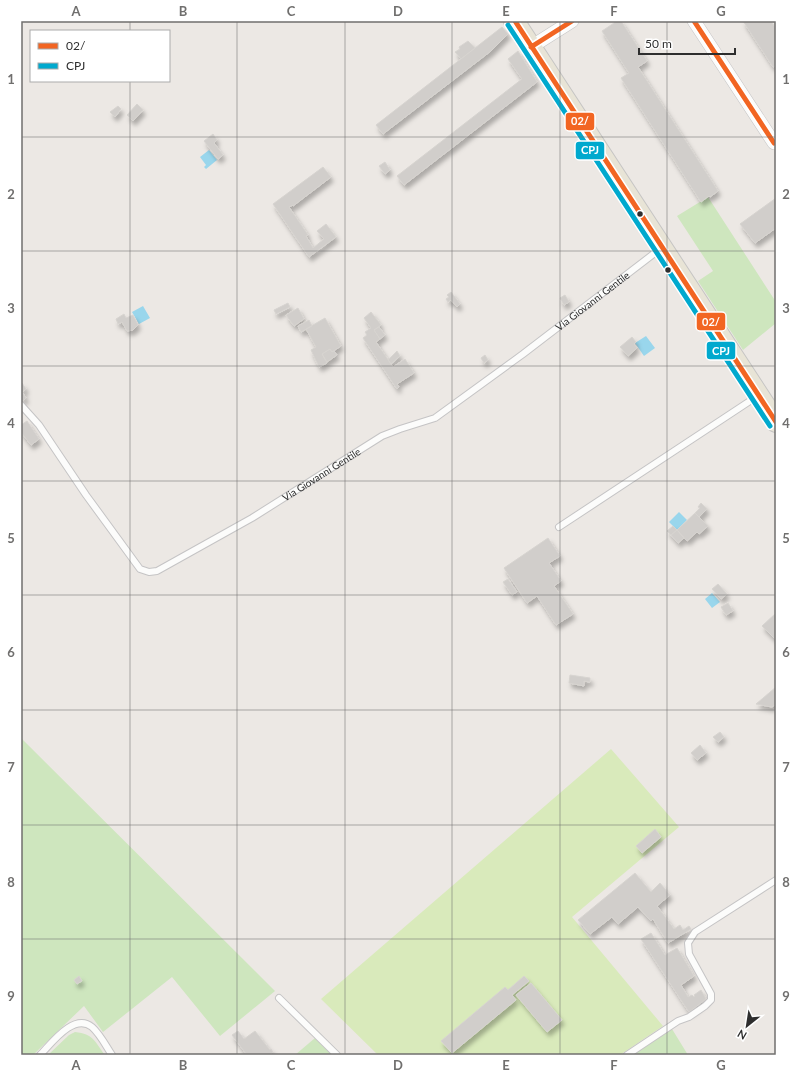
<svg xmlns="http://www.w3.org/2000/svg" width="797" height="1076" viewBox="0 0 797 1076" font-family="Lato,sans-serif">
  <defs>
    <filter id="shadow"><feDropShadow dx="2.5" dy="4.5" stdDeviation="2" flood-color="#0004"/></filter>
  </defs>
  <rect width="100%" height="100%" fill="#ece8e4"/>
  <path fill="#cee6be" d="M 708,197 L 776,302 L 776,323 L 743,350 L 698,281 L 713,271 L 677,216 Z
    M 21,738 L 275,991 L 220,1036 L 172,977 L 103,1032 L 84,1006 L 33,1055 L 21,1055 Z
    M 672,1029 L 688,1055 L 633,1055 Z
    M 75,1032 C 94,1034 94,1041 105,1055 L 48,1055 L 69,1035 Z
    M 315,1038 L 332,1055 L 295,1055 Z"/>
  <path fill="#d9eabb" d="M 611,749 L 679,827 L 572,917 L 663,1026 L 620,1055 L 378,1055 L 321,999 Z"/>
  <path fill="#99d6ec" d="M 209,150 L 217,160 L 206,169 L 204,167 L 206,165 L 200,157 Z
    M 143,306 L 150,318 L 139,324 L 132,312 Z
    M 646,336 L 655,348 L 644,356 L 635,343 Z
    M 679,512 L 687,520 L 677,530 L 669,522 Z
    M 712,593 L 720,602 L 712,608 L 705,599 Z"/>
  <path fill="#d1cecb" stroke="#d7d4d0" filter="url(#shadow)" d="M 617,21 L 621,21 L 647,61 L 638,67 L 718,191 L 710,197 L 709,196 L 701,202 L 621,78 L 629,73 L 602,31 Z
    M 743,21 L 771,21 L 776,29 L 776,65 L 773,67 Z
    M 502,27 L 508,34 L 491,51 L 383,134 L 376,125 Z
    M 468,41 L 475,48 L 461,59 L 455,52 L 460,49 L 459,47 Z
    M 518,51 L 537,82 L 404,185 L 397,176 L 522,79 L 508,59 Z
    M 137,104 L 143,110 L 133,121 L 127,115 Z
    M 118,106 L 121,109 L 115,117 L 110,112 Z
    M 213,134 L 217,140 L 214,143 L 223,155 L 218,159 L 204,141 Z
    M 385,162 L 390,170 L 385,174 L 379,166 Z
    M 323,167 L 331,177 L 293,206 L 293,205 L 289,207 L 308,235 L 306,236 L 313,248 L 324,239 L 317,231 L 326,224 L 336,237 L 309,257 L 273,204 Z
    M 776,198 L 776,228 L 755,243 L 740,224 Z
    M 451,292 L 460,304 L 457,307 L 451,300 L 448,302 L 446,299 L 449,297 L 447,295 Z
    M 565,295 L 569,302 L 564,305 L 560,298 Z
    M 288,303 L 290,307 L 276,314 L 274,310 Z
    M 298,308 L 304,319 L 294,326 L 286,315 Z
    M 371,312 L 381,325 L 374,330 L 380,339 L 376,342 L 393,367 L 405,359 L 414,373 L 397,384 L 399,387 L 397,389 L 363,338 L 367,335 L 365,332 L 371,328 L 364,318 Z
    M 124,314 L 126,318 L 133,315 L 138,325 L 133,330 L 127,331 L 122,322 L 118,324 L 116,319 Z
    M 325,318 L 341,346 L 332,352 L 330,349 L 322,354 L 327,363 L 319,367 L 311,350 L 316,347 L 306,329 Z
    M 309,320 L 312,326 L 301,332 L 298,326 Z
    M 379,327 L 385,335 L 380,339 L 374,330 Z
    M 632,337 L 636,342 L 634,344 L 637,348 L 628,356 L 620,347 Z
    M 330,349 L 332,352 L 334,351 L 337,355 L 327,362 L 322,354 Z
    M 397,351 L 400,356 L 391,364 L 388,360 Z
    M 485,355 L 488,360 L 484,363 L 481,358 Z
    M 22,383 L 26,389 L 22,392 L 26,398 L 23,401 L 21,399 L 21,384 Z
    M 27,421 L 39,439 L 31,445 L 21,432 L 21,425 Z
    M 701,503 L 707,509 L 699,517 L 695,513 L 700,508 L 698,507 Z
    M 695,513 L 708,526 L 699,534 L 697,532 L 687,541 L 677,530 Z
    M 673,526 L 677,530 L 671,535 L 667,531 Z
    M 677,530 L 684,538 L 678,543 L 671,535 Z
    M 548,538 L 560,556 L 549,563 L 561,581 L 554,586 L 573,614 L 556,625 L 537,596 L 527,603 L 504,568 Z
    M 508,579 L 517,592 L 512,595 L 503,582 Z
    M 718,584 L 727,594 L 721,599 L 712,589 Z
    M 728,603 L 733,611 L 726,615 L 721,607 Z
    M 776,613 L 776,640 L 762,626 Z
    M 570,675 L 590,678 L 590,682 L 584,681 L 584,686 L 569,683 Z
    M 776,687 L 776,704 L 772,707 L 756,704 Z
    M 720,732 L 724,737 L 718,742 L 713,737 Z
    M 700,745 L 706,753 L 697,760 L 691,753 Z
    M 655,829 L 661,837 L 642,853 L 636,846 Z
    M 635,873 L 651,892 L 660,883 L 670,895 L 657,906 L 674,929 L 680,925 L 683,930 L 689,926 L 691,929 L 668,943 L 653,919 L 651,921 L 638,907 L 618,924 L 612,917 L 590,934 L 578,920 Z
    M 651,933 L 665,955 L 677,948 L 694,976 L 681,985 L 688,997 L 692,995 L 694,997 L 695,996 L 694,995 L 701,990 L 706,999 L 689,1012 L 641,939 Z
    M 79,976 L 82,981 L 77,984 L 74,980 Z
    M 524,976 L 529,981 L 512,995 L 516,1000 L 452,1053 L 441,1041 L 505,987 L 508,990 Z
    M 531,983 L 562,1020 L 547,1032 L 516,995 Z
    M 238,1031 L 244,1039 L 255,1031 L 270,1050 L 271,1049 L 273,1052 L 270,1055 L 247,1055 L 232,1035 Z"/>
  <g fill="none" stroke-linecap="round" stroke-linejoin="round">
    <defs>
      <g id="service">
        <path id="s1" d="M 21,405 L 39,425 L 86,495 L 140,569 L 149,572 L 157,571 L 252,518 L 382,436 L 400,429 L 435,418 L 523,354 L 660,249"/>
        <path d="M 559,527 L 756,397"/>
        <path d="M 279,998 L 337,1055"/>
        <path d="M 40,1055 C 51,1044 74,1012 92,1027 C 100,1034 106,1046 112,1055"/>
        <path d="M 627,1055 L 678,1021 L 689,1017 L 705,1006 L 711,1000 L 711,994 L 689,954 L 688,943 L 695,932 L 776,880"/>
      </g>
      <path id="minor" d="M 694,21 L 774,143 L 776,141
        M 531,47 L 572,21"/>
      <path id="primary" d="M 514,21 L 776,422"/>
    </defs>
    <use href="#service" stroke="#c5c4c5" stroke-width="8"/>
    <use href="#minor" stroke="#c5c4c5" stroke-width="14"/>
    <use href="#primary" stroke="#c6c5c4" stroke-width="22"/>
    <use href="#service" stroke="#fcfcfb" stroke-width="6"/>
    <use href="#minor" stroke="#fcfcfb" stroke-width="13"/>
    <use href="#primary" stroke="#e8e4d6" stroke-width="20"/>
    <defs>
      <path id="bus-1" d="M 515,21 L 776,422
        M 694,21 L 774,143
        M 531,47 L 572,21"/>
      <path id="bus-2" d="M 508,25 L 770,426"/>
    </defs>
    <use href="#bus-1" stroke="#fff" stroke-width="8"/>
    <use href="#bus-2" stroke="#fff" stroke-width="8"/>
    <use href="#bus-1" stroke="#f26522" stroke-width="5"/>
    <use href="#bus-2" stroke="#00a9ce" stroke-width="5"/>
  </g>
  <path fill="none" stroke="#706f6e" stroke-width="1" stroke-opacity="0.55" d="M 130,21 L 130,31M 237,21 L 237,1055M 345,21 L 345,1055M 452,21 L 452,1055M 560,21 L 560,1055M 667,21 L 667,1055M 130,81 L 130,1055M 21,137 L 776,137M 21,251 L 776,251M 21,366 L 776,366M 21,481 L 776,481M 21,595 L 776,595M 21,710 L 776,710M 21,825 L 776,825M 21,939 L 776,939"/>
  <g fill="#2e2e2e" stroke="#fff" stroke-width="1.5">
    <circle cx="640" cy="214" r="3.5"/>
    <circle cx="668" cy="270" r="3.5"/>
  </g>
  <g text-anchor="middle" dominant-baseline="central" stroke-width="3" stroke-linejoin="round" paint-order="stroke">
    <g font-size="10" fill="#2e2e2e" stroke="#fff">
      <text stroke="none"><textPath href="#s1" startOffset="735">Via Giovanni Gentile</textPath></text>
      <text stroke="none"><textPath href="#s1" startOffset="411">Via Giovanni Gentile</textPath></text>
    </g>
  </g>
  <g stroke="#fff" stroke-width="1.5">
    <rect x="565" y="112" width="30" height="19" rx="4" fill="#f26522"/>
    <rect x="575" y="141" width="30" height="19" rx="4" fill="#00a9ce"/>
    <rect x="696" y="312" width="30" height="19" rx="4" fill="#f26522"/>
    <rect x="706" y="341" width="30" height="19" rx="4" fill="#00a9ce"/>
  </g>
  <g font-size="11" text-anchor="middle" font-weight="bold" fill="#fff">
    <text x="580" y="125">02/</text>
    <text x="590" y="154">CPJ</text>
    <text x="711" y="326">02/</text>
    <text x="721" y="355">CPJ</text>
  </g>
  <rect width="797" height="1076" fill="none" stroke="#ffffff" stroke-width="44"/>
  <rect x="30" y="30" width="140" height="52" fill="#ffffff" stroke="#ababab"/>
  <rect x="38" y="43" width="20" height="6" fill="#f26522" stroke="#ababab"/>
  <text x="66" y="50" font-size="12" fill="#2e2e2e">02/</text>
  <rect x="38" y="63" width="20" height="6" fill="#00a9ce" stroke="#ababab"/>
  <text x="66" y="70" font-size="12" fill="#2e2e2e">CPJ</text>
  <g transform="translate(747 1026) rotate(210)" stroke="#ffffff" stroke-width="3" paint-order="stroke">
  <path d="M0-3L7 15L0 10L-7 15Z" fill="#2e2e2e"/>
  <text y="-6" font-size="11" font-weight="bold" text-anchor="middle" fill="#2e2e2e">N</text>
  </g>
  <path d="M639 48v6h96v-6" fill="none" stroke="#2e2e2e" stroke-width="2"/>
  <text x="645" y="48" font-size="12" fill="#2e2e2e" stroke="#ffffff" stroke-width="3" paint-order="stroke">50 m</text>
  <rect x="22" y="22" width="753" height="1032" fill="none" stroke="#706f6e" stroke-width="1.5"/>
  <g font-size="13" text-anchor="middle" font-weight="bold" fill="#706f6e">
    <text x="76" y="16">A</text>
    <text x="183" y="16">B</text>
    <text x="291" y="16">C</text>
    <text x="398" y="16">D</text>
    <text x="506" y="16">E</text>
    <text x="614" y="16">F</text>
    <text x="721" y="16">G</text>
    <text x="11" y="84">1</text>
    <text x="786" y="84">1</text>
    <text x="11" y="199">2</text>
    <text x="786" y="199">2</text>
    <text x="11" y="313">3</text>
    <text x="786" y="313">3</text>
    <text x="11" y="428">4</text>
    <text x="786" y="428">4</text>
    <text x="11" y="543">5</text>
    <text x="786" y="543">5</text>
    <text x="11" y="657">6</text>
    <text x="786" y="657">6</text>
    <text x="11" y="772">7</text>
    <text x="786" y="772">7</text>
    <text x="11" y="887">8</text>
    <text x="786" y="887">8</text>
    <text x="11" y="1001">9</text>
    <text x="786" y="1001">9</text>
    <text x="76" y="1070">A</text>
    <text x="183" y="1070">B</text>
    <text x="291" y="1070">C</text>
    <text x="398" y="1070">D</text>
    <text x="506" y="1070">E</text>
    <text x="614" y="1070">F</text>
    <text x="721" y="1070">G</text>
  </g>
</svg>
